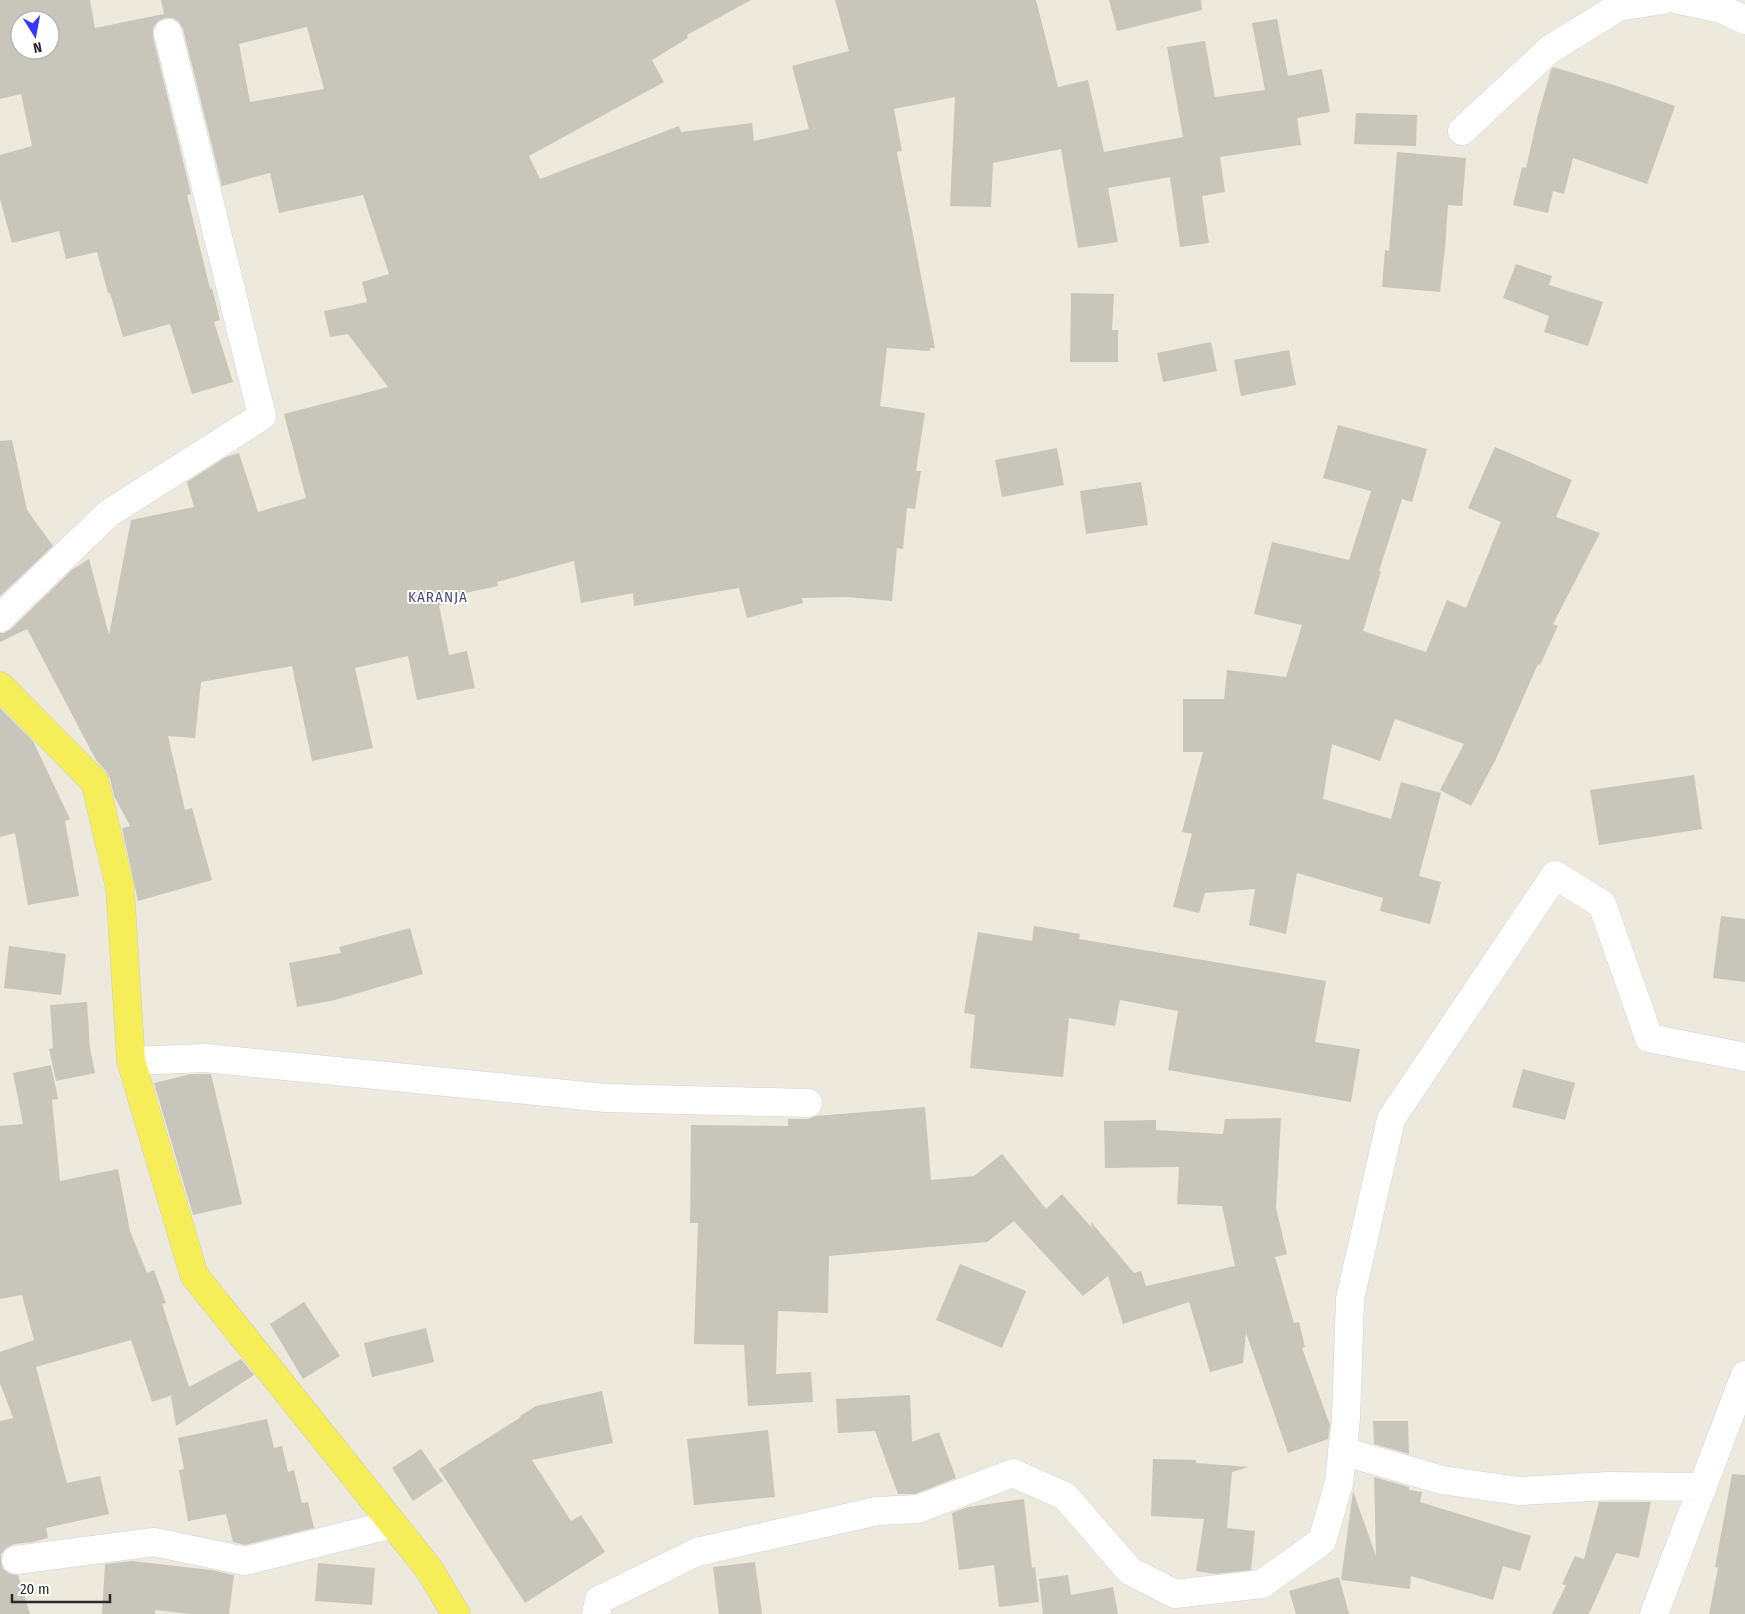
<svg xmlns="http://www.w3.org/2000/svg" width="1745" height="1614" viewBox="0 0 1745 1614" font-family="'Fira Sans Condensed',sans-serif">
  <rect width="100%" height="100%" fill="#ede9dc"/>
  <path fill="#c8c5bb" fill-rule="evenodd" d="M 0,0 L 90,0 L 95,28 L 164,14 L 161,0 L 751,0 L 687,35 L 688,38 L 652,60 L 664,82 L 529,156 L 540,179 L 679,126 L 681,132 L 752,123 L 754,141 L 809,129 L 792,66 L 849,51 L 835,0 L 1036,0 L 1058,87 L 1088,80 L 1104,152 L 1183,137 L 1167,47 L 1205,41 L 1215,97 L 1265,90 L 1252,23 L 1277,19 L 1288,76 L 1322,69 L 1330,112 L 1297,118 L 1301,145 L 1220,157 L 1225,192 L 1202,196 L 1209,243 L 1180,247 L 1170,177 L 1108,188 L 1118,242 L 1078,248 L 1061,149 L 993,163 L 991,207 L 950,206 L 955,97 L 894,109 L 902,151 L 897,152 L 935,348 L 930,348 L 930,351 L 887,348 L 880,406 L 925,413 L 916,471 L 921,471 L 915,509 L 907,508 L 903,549 L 897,548 L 892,601 L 847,597 L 802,598 L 803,603 L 747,618 L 739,588 L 634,606 L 633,593 L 581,603 L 574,561 L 497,582 L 498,586 L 465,593 L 467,599 L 439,605 L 449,655 L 467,651 L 475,688 L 417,700 L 408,656 L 355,668 L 373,748 L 312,761 L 292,666 L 201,682 L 195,738 L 168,736 L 185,810 L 192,808 L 212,880 L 138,901 L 122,828 L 130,826 L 114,796 L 110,778 L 106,771 L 96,760 L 27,629 L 0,642 L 0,633 L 4,633 L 11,629 L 73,569 L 89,559 L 109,635 L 131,520 L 194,507 L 187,482 L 226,457 L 239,453 L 258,512 L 306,498 L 284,414 L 388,387 L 348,334 L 330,337 L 324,311 L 367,302 L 362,282 L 389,274 L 363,195 L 279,213 L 270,173 L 222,186 L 183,29 L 179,22 L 173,18 L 165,18 L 158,21 L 153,28 L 153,37 L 191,194 L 187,195 L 210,289 L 212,288 L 220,320 L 214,322 L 233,382 L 192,394 L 170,324 L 123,337 L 110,293 L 108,293 L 97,252 L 66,259 L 59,231 L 12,243 L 0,199 L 0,155 L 32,146 L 21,94 L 0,99 ZM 20,20 L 50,20 L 50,50 L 20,50 ZM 307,27 L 324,89 L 250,102 L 239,44 Z
    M 1109,0 L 1201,0 L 1202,10 L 1117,31 Z
    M 1553,67 L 1614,85 L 1675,106 L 1647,184 L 1573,158 L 1564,194 L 1553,191 L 1548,213 L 1513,205 L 1522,167 L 1526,168 L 1538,115 L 1551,70 Z
    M 1356,113 L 1417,115 L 1416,146 L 1354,144 Z
    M 1397,152 L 1466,158 L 1462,206 L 1448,205 L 1445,249 L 1440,292 L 1382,287 L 1385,250 L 1389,251 Z
    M 1516,264 L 1552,276 L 1549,285 L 1603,302 L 1588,346 L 1544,332 L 1549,316 L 1503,298 Z
    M 1071,293 L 1114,294 L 1112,330 L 1118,330 L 1118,362 L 1070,362 Z
    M 1211,342 L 1217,371 L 1163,382 L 1157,353 Z
    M 1289,350 L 1296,385 L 1241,396 L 1234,360 Z
    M 1338,425 L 1427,449 L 1412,502 L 1402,499 L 1379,571 L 1381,571 L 1363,631 L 1426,652 L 1447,600 L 1466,608 L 1501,522 L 1468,508 L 1495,447 L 1572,480 L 1556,517 L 1600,533 L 1553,624 L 1558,626 L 1540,665 L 1538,664 L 1496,759 L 1471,806 L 1440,790 L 1464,744 L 1395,719 L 1380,761 L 1332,744 L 1323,799 L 1391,819 L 1401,782 L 1441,793 L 1419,876 L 1441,882 L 1430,924 L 1380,911 L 1383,898 L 1297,873 L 1286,934 L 1249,925 L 1255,889 L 1205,893 L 1199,913 L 1173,907 L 1192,834 L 1182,832 L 1203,752 L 1183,752 L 1183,699 L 1224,699 L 1227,670 L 1286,677 L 1302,625 L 1254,614 L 1272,542 L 1349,560 L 1371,491 L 1323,478 Z
    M 12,440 L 27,510 L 53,546 L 0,596 L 0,441 Z
    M 1057,448 L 1064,485 L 1002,497 L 995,460 Z
    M 1141,482 L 1148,525 L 1086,534 L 1080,491 Z
    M 0,708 L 33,741 L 70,819 L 65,821 L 79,896 L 28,905 L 15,833 L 0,837 Z
    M 1694,775 L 1702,829 L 1599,845 L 1590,790 Z
    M 1721,916 L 1745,919 L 1745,982 L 1713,978 Z
    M 1034,926 L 1080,934 L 1079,939 L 1326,981 L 1315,1042 L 1360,1049 L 1351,1102 L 1168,1070 L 1178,1011 L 1120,1000 L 1115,1026 L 1069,1018 L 1063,1077 L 970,1068 L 975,1015 L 964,1013 L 978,932 L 1032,941 Z
    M 410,928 L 423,974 L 335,1000 L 297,1007 L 289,963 L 341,953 L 339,947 Z
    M 9,946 L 66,954 L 61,995 L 4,988 Z
    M 87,1002 L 90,1048 L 95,1073 L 56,1081 L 49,1049 L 53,1048 L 50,1005 Z
    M 51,1065 L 58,1099 L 52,1100 L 60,1181 L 118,1169 L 130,1231 L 147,1273 L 154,1270 L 166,1303 L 162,1304 L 189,1387 L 241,1359 L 254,1375 L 176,1426 L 171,1397 L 173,1395 L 152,1402 L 131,1340 L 36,1367 L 67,1483 L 100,1476 L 109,1514 L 46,1528 L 48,1538 L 33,1542 L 14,1544 L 6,1548 L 1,1554 L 1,1562 L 3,1569 L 10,1574 L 18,1575 L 30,1614 L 0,1614 L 0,1421 L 13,1418 L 0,1383 L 0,1352 L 34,1340 L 22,1295 L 0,1299 L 0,1126 L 23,1124 L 13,1073 Z
    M 1523,1069 L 1575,1083 L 1565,1120 L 1512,1107 Z
    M 191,1074 L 211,1074 L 242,1204 L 193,1215 L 154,1083 Z
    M 925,1107 L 931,1180 L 974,1176 L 1002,1154 L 1046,1209 L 1062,1194 L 1092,1228 L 1091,1222 L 1134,1273 L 1141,1271 L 1146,1286 L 1235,1266 L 1222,1206 L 1177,1204 L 1179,1167 L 1105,1168 L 1104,1121 L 1156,1120 L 1156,1130 L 1223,1134 L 1225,1119 L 1281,1118 L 1276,1208 L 1287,1254 L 1275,1257 L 1294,1323 L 1299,1322 L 1305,1347 L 1302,1348 L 1330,1425 L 1328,1439 L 1288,1453 L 1246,1333 L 1243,1363 L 1210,1372 L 1189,1302 L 1123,1324 L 1108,1276 L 1083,1296 L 1014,1221 L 987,1242 L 829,1256 L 828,1313 L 778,1311 L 776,1374 L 811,1372 L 813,1402 L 748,1406 L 744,1345 L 694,1344 L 698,1223 L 690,1223 L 691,1125 L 788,1126 L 788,1119 L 808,1119 L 816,1116 Z
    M 960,1264 L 1026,1291 L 1002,1348 L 936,1320 Z
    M 304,1302 L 340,1356 L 303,1379 L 270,1324 Z
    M 426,1328 L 434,1362 L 372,1377 L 364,1343 Z
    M 602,1391 L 613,1443 L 532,1460 L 571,1521 L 581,1515 L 605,1552 L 525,1603 L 439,1469 L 521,1417 L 520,1416 L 536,1406 Z
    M 910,1395 L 912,1442 L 939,1432 L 956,1478 L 915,1494 L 898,1494 L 875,1431 L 838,1433 L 836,1399 Z
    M 267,1419 L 274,1448 L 282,1446 L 288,1472 L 294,1470 L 302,1503 L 308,1502 L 314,1528 L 245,1545 L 233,1542 L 226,1514 L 188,1521 L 179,1470 L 184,1469 L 178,1438 Z
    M 1373,1421 L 1408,1421 L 1409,1454 L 1374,1444 Z
    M 768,1430 L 775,1497 L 694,1505 L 687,1439 Z
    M 421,1449 L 443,1481 L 413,1501 L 392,1468 Z
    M 1153,1459 L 1196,1460 L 1196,1463 L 1249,1467 L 1232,1472 L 1227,1528 L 1255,1531 L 1251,1570 L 1215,1574 L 1196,1571 L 1204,1519 L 1151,1516 Z
    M 1732,1474 L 1745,1475 L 1745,1614 L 1709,1614 L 1718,1568 L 1715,1567 Z
    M 1374,1477 L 1409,1487 L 1409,1490 L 1422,1492 L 1420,1502 L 1531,1536 L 1520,1571 L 1503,1566 L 1493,1600 L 1411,1576 L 1410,1589 L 1341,1580 L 1353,1491 L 1376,1556 Z
    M 1024,1499 L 1032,1568 L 1035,1567 L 1039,1602 L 999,1607 L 994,1565 L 959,1570 L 952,1513 L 968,1507 Z
    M 1599,1502 L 1651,1502 L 1639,1558 L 1616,1553 L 1589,1614 L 1552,1614 L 1566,1585 L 1562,1584 L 1575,1556 L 1584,1559 Z
    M 132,1561 L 211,1570 L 234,1575 L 229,1614 L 191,1614 L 155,1610 L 155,1614 L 102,1614 L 105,1564 Z
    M 755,1562 L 762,1614 L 719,1614 L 713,1567 Z
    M 318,1563 L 375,1568 L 372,1605 L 315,1601 Z
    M 1068,1575 L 1071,1595 L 1113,1587 L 1118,1614 L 1043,1614 L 1039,1579 Z
    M 1339,1577 L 1349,1614 L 1296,1614 L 1289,1591 Z"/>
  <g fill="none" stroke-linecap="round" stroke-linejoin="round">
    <defs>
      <path id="minor" d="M 1679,0 L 1722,9 L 1745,20
        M 1462,131 L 1549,50 L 1618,7 L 1662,0
        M 0,618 L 109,513 L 262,416 L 168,33
        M 131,1061 L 205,1058 L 606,1098 L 808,1103
        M 1342,1451 L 1442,1480 L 1519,1491 L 1609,1486 L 1703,1487
        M 16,1560 L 154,1542 L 245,1561 L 393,1524
        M 596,1614 L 599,1600 L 697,1552 L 877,1511 L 918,1509 L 1013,1473 L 1065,1496 L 1130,1571 L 1175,1594 L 1262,1584 L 1322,1541 L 1339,1483 L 1346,1418 L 1350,1299 L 1391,1119 L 1555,875 L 1602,904 L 1649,1038 L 1745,1057
        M 1654,1614 L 1745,1375"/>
      <path id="major" d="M 0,686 L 95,782 L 120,888 L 131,1061 L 194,1275 L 429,1569 L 456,1614"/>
    </defs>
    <use href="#minor" stroke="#d1d1e4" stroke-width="29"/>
    <use href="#major" stroke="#ccc" stroke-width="29"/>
    <use href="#minor" stroke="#fff" stroke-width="28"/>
    <use href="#major" stroke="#f5ee58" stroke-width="28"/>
  </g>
  <g text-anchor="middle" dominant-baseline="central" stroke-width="4" stroke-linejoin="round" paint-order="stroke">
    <g font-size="15" letter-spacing="1" fill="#49497d" stroke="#fff">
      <text x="438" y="597">KARANJA</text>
    </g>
  </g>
  <g transform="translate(35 35) rotate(169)"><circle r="24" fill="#ffffff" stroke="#aaaaaa"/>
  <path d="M0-4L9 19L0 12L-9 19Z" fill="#3637ff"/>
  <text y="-8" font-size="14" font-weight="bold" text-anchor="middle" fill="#2a2a2a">N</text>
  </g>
  <path d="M12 1594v8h98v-8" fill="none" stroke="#2a2a2a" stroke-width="2.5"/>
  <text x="20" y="1594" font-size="15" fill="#2a2a2a" stroke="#ffffff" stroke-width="4" paint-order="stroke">20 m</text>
</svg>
